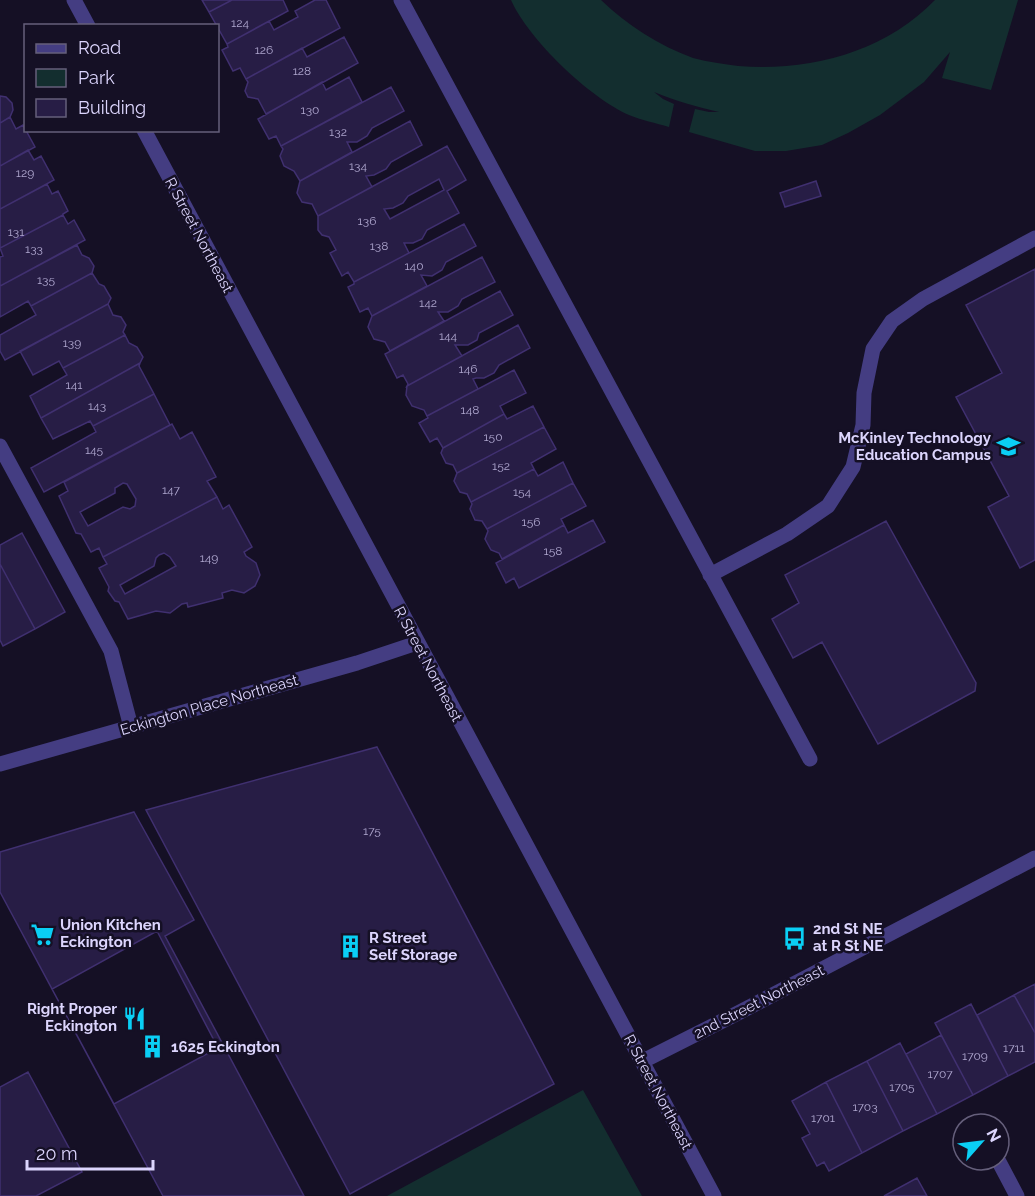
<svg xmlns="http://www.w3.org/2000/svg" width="1035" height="1196" viewBox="0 0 1035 1196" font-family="Raleway,sans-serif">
  <rect width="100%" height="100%" fill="#151025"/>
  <path fill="#132e2f" d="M 511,0 L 601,0 C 627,25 660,46 693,58 C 708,62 724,64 738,66 C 809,72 885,52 935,0 L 1018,0 L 991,90 L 942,78 L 950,52 L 924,82 L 880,115 L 848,133 L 822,145 L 786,151 L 755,151 L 689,132 L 695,109 L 709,112 L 719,112 C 697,107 676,101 654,92 L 663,99 L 674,104 L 669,127 C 656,123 641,120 629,115 C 589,97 529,40 511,0 Z
    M 583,1090 L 642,1196 L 387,1196 Z"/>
  <path fill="#271d45" stroke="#403070" stroke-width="1.5" fill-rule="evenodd" d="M 202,0 L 232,0 L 209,12 Z
    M 232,0 L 283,0 L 288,11 L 227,44 L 209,12 Z
    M 315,0 L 326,0 L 340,28 L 246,79 L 240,68 L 233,71 L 222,50 L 228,47 L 227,44 L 269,21 L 274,30 L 298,17 L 295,11 Z
    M 344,37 L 358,63 L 266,114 L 258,99 L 248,97 L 245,91 L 248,82 L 246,79 L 302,48 L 307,57 Z
    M 349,77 L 362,102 L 281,146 L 276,136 L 269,139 L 258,119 L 322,82 L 326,90 Z
    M 391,87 L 404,111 L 372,128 L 367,136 L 357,142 L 347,142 L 352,152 L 300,181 L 294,171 L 284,166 L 280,156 L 283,149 L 281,146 Z
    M 0,96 L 6,97 L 12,103 L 13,110 L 10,117 L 0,123 Z
    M 10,117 L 16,129 L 23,125 L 35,147 L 0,166 L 0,123 Z
    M 410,121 L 422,145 L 391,162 L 386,169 L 374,175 L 366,176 L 372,187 L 318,216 L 312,204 L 302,202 L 297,193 L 300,181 Z
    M 447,146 L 466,180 L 447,191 L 459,213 L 427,230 L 422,239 L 413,243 L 404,243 L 409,253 L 354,282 L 348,272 L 342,276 L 330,253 L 336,250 L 329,237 L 322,235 L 318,230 L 318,216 ZM 439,179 L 444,190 L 390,219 L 384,209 L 393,208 L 403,203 L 408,196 Z
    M 28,150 L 34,160 L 41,156 L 54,180 L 0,209 L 0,166 Z
    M 816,181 L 821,196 L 785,207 L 780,193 Z
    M 47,184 L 52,194 L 58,191 L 68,211 L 63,214 L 63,215 L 0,248 L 0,209 Z
    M 63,215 L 68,224 L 74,220 L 85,240 L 0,286 L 0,257 L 3,256 L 0,248 Z
    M 464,224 L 476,246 L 446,262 L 442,270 L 432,276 L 421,275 L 427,286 L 372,316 L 368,308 L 360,312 L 348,287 L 354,284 L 354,282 Z
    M 77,245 L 82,255 L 89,258 L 94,266 L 92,273 L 31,306 L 28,301 L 0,317 L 0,286 Z
    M 482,257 L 495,282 L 462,299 L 458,306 L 448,312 L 438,312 L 444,321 L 390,351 L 385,342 L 374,339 L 368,327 L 372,316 Z
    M 1035,269 L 1035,560 L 1020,568 L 988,507 L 1009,496 L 956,397 L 1002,373 L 966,305 Z
    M 92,273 L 99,284 L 104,286 L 111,298 L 108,304 L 5,360 L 0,351 L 0,335 L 36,315 L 31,306 Z
    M 500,291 L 513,315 L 479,333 L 477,340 L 468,345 L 455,345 L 462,356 L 407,386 L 408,384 L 403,375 L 397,378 L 385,354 Z
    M 108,304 L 113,315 L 121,317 L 126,325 L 123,332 L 125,335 L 63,368 L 59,361 L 33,375 L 20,351 Z
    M 518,325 L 530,348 L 499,365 L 494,373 L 484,378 L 476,378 L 473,379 L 478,389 L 427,416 L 424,410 L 412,406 L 406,395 L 407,386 Z
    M 125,335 L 129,343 L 137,347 L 143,357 L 140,363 L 41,418 L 30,396 L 67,375 L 63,368 Z
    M 140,363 L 139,366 L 154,394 L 93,426 L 90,421 L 53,439 L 41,418 Z
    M 514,370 L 526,393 L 500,406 L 504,414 L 443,448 L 437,438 L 430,442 L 419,423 L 428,418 L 427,416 Z
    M 154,394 L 170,425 L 44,492 L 31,468 L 96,432 L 93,426 Z
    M 533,406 L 544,427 L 457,473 L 453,465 L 446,463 L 441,453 L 443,448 L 504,414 L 507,419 Z
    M 172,424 L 180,439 L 192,432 L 216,477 L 207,481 L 217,497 L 103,557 L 99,548 L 91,552 L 81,534 L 76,533 L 59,496 L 68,491 L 64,482 ZM 123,483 L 127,484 L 136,499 L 135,506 L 130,509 L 123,507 L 88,526 L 80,512 L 115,493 L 115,488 Z
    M 544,427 L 556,449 L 531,463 L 534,469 L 471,502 L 467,494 L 460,492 L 454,481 L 457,473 Z
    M 563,462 L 573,483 L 487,529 L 482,521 L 475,520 L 470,509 L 472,504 L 471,502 L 534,469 L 538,476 Z
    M 573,483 L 586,506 L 561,519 L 564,525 L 502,559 L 499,553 L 491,550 L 485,539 L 488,531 L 487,529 Z
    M 217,497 L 223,509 L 229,505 L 252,547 L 244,552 L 246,556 L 256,563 L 260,575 L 255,586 L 244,593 L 232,590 L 222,593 L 223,598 L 188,607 L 187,603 L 182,604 L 170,613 L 156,611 L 128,619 L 119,602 L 115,601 L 108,591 L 109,587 L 99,568 L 107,564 L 103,557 ZM 164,553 L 170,557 L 176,566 L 125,594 L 120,585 L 154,566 L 156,558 L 159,555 Z
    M 593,520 L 605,542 L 519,588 L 514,578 L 506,583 L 496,563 L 564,525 L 568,533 Z
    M 886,521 L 976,683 L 975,691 L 878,744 L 822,642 L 793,658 L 772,619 L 799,603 L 785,575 Z
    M 22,533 L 65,612 L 35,629 L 0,564 L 0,545 Z
    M 0,564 L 35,629 L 3,646 L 0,640 Z
    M 377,747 L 554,1084 L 350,1194 L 146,810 Z
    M 134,812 L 194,920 L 165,936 L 304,1196 L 163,1196 L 0,892 L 0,852 Z
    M 157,931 L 218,1048 L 114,1104 L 52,989 Z
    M 1035,984 L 1035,1033 L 1014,995 Z
    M 1014,995 L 1035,1033 L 1035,1062 L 1008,1076 L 977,1015 Z
    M 971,1004 L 1008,1076 L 973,1095 L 935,1023 Z
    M 941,1035 L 973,1095 L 937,1114 L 906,1054 Z
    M 900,1043 L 937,1114 L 903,1131 L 867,1061 Z
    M 867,1061 L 903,1131 L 862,1153 L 826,1082 Z
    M 28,1072 L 82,1172 L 36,1196 L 0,1196 L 0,1087 Z
    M 826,1082 L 862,1153 L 829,1171 L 824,1162 L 817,1166 L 802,1138 L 810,1134 L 792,1101 Z
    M 917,1178 L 927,1196 L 884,1196 Z"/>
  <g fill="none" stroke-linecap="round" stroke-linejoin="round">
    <path stroke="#443d82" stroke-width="15" d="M 74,0 L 88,26
      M 401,0 L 810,759
      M 144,130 L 714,1196
      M 0,446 L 111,651 L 131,727
      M 710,575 L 787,534 L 828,506 L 853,467 L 863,425 L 864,393 L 873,349 L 892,321 L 923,299 L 1035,238
      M 0,764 L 357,663 L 417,643
      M 643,1061 L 738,1013 L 1035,858
      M 998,1160 L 1017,1196"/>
  </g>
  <defs>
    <symbol id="school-bare" viewBox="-9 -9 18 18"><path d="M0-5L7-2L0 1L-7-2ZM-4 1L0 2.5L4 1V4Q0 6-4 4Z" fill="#0acff5" stroke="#151025" stroke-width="2.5" paint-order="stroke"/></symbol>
    <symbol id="supermarket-bare" viewBox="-9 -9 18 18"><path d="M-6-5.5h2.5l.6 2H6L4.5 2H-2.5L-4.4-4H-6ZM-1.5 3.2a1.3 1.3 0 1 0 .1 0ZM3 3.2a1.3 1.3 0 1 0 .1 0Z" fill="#0acff5" stroke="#151025" stroke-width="2.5" paint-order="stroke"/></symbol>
    <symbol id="bus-bare" viewBox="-9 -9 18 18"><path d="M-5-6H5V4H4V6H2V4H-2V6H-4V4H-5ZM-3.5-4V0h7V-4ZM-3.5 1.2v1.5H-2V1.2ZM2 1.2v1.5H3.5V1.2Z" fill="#0acff5" stroke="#151025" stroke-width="2.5" paint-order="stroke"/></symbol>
    <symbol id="building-bare" viewBox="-9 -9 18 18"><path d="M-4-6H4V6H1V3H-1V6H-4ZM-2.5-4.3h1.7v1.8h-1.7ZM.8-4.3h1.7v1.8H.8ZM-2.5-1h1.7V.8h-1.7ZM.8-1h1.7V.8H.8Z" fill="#0acff5" stroke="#151025" stroke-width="2.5" paint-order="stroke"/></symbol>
    <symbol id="restaurant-bare" viewBox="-9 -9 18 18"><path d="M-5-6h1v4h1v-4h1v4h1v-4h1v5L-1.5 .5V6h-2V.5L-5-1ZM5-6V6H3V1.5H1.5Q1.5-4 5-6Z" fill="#0acff5" stroke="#151025" stroke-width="2.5" paint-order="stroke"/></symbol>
  </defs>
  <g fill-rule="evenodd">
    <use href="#school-bare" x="992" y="430" width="33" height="33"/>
    <use href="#supermarket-bare" x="26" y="918" width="33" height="33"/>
    <use href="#bus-bare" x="778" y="922" width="33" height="33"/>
    <use href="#building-bare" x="334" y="930" width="33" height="33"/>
    <use href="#restaurant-bare" x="118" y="1002" width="33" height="33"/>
    <use href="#building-bare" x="136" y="1030" width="33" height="33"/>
  </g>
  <g text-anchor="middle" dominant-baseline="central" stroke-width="5" stroke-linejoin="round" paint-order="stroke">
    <g font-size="12" fill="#afa7cf">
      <text x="240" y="23">124</text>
      <text x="264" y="50">126</text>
      <text x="302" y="71">128</text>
      <text x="310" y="110">130</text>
      <text x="338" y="132">132</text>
      <text x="358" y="166">134</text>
      <text x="25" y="173">129</text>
      <text x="367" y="221">136</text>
      <text x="16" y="232">131</text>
      <text x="379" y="246">138</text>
      <text x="34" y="249">133</text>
      <text x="414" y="266">140</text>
      <text x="46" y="280">135</text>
      <text x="428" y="303">142</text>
      <text x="448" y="336">144</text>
      <text x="72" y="343">139</text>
      <text x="468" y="369">146</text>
      <text x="74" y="385">141</text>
      <text x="97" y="406">143</text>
      <text x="470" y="410">148</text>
      <text x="493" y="437">150</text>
      <text x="94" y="450">145</text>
      <text x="501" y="466">152</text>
      <text x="171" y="490">147</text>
      <text x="522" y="492">154</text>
      <text x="531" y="522">156</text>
      <text x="553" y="551">158</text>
      <text x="209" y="558">149</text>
      <text x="372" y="831">175</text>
      <text x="1014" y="1048">1711</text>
      <text x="975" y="1056">1709</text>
      <text x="940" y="1074">1707</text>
      <text x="902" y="1087">1705</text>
      <text x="865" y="1107">1703</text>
      <text x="823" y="1118">1701</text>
    </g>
    <g font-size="15" fill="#dcd5fd" stroke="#151025">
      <text transform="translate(199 235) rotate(62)">R Street Northeast</text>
      <text transform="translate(428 664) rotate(62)">R Street Northeast</text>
      <text transform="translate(209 705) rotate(-16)">Eckington Place Northeast</text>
      <text transform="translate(759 1002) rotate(-27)">2nd Street Northeast</text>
      <text transform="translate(658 1092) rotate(62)">R Street Northeast</text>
    </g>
    <g font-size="15" font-weight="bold" fill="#dcd5fd" stroke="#151025" text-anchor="start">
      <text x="991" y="438" text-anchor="end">McKinley Technology<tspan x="991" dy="17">Education Campus</tspan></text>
      <text x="60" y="925">Union Kitchen<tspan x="60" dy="17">Eckington</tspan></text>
      <text x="813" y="929">2nd St NE<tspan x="813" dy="17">at R St NE</tspan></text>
      <text x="369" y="938">R Street<tspan x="369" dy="17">Self Storage</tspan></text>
      <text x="117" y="1009" text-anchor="end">Right Proper<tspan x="117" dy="17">Eckington</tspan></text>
      <text x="171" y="1047">1625 Eckington</text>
    </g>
  </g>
  <rect x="24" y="24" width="195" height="108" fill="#151025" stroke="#655f7b" stroke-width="1.5"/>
  <rect x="36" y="44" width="30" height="9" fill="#443d82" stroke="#655f7b" stroke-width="1.5"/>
  <text x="78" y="54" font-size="18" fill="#dcd5fd">Road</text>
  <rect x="36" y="69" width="30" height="18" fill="#132e2f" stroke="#655f7b" stroke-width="1.5"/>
  <text x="78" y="84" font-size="18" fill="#dcd5fd">Park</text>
  <rect x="36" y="99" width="30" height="18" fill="#271d45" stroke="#655f7b" stroke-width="1.5"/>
  <text x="78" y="114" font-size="18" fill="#dcd5fd">Building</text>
  <g transform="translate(981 1142) rotate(62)"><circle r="28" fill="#151025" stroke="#655f7b" stroke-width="1.5"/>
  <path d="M0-4.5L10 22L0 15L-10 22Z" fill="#0acff5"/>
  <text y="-9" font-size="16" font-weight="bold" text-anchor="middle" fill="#dcd5fd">N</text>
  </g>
  <path d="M27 1160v9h126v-9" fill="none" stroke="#dcd5fd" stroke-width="3"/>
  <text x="36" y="1160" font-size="18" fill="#dcd5fd" stroke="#151025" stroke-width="4.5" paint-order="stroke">20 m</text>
</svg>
